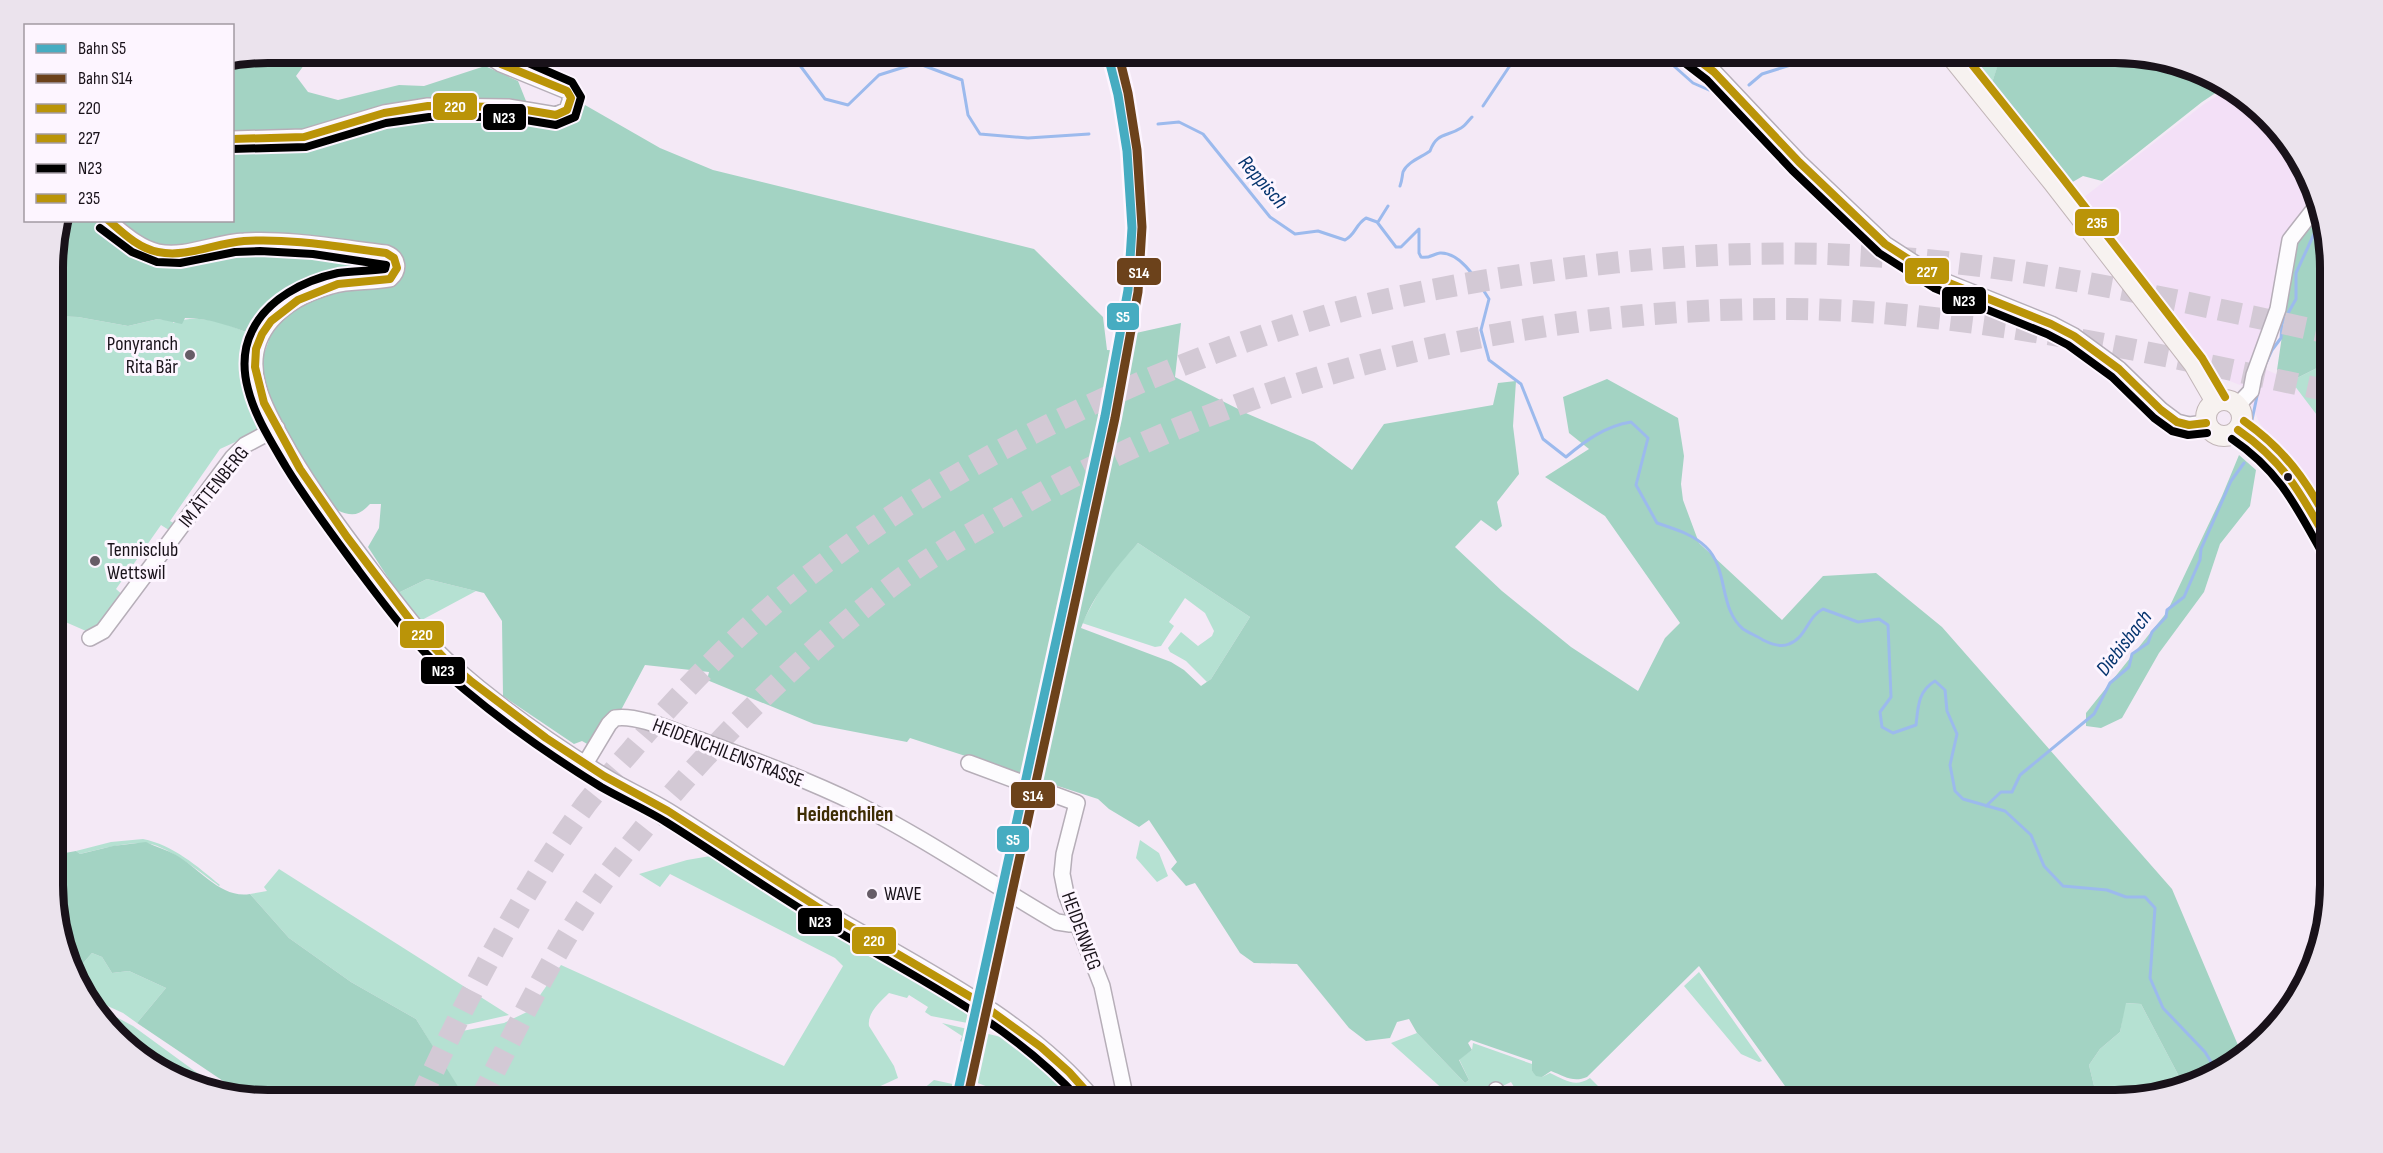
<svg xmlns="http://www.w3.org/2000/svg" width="2383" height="1153" viewBox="0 0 2383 1153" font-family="'Sofia Sans Condensed',sans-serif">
  <rect width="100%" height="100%" fill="#f4e9f6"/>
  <path fill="#f3e0f7" d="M 2225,91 L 2286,137 L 2310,196 L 2285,240 L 2265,369 L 2291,381 L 2329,431 L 2329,523 L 2259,422 L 2245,387 L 2222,378 L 2079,201 L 2204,104 Z"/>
  <path fill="#b5e1d2" d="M 1957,53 L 2002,53 L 1989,92 Z
    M 53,316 L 78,317 L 128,326 L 158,319 L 173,321 L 173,323 C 199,312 228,324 253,335 C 242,371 254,389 264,422 L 259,431 L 220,449 L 170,521 L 177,525 L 172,532 L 161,525 L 116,589 L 125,597 L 102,627 L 86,631 L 54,617 Z
    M 2329,362 L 2329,431 L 2291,381 Z
    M 1138,543 L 1250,617 L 1211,679 L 1207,682 L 1186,661 L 1170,652 L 1168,648 L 1181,632 L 1198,646 L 1212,636 L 1214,631 L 1205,613 L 1185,598 L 1169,622 L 1174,626 L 1161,646 L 1155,647 L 1082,623 L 1107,577 Z
    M 427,579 L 476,591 L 420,621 L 398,593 Z
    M 143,839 C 173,845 197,866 220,885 L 219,886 C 201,873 165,843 143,843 C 122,843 100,849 80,854 L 76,851 L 111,842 Z
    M 1140,840 L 1159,853 L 1168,876 L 1157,882 L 1136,858 Z
    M 722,854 L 1004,1030 L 931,1016 L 925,1012 L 928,1007 L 909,995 L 907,998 L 889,993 C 880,1002 867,1013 869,1026 L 894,1066 L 898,1078 L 850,1100 L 462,1100 L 461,1093 L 416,1019 L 351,982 L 289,938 L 250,894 L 267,891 L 264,887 L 279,869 L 509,1015 L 456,1027 L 457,1032 L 504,1023 L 529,1011 L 561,965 L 784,1066 L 843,966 L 835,958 L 670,874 L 660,887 L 639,874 L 687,860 Z
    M 92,953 L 102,957 L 112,973 L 129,971 L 166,988 L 137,1023 L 123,1013 L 90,998 L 78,969 Z
    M 1699,972 L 1762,1061 L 1759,1062 L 1741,1054 L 1684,986 Z
    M 2125,1003 L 2141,1004 L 2182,1082 C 2153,1092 2123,1109 2095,1090 L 2089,1065 L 2100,1049 L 2120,1032 Z
    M 92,1004 L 133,1026 L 211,1083 L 229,1085 L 261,1099 L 185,1084 L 97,1016 Z
    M 942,1023 L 1026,1043 L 1053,1064 L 1085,1100 L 1016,1100 L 996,1090 L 962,1077 L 977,1049 L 960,1041 L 962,1036 Z
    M 1417,1033 L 1465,1083 L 1469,1080 L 1459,1059 L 1472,1050 L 1473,1043 L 1532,1064 L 1532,1071 L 1542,1077 L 1550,1073 C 1565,1080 1575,1088 1590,1078 L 1604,1092 L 1587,1100 L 1536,1100 L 1519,1095 L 1511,1082 L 1488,1093 L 1446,1092 L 1391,1043 Z
    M 934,1080 L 980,1090 L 999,1100 L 910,1100 Z"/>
  <path fill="#a3d3c3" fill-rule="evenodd" d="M 2002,52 L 2115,53 L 2198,69 L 2223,88 L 2202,102 L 2102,181 L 2083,176 L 2064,187 L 1989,92 Z
    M 273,53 L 313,53 L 296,76 L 308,92 L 338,100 L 399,85 L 424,86 L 485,66 L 518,81 L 530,111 L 571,113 L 585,105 L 660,148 L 713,170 L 1034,249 L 1103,317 L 1107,350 L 1122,351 L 1127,335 L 1181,323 L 1175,377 L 1248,414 L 1314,442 L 1352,470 L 1384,424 L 1493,405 L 1498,383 L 1516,381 L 1513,426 L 1519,474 L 1497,502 L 1502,526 L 1496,531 L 1481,520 L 1455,547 L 1502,591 L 1571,647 L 1638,691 L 1665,638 L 1680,623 L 1605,516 L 1545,477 L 1589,449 L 1569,433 L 1563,397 L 1607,379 L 1678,418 L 1684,456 L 1681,484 L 1683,500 L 1699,543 L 1782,620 L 1823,576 L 1876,573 L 1942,627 L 2172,889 L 2243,1057 L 2235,1064 L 2182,1082 L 2141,1004 L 2126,1003 L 2120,1032 L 2100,1049 L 2089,1065 L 2095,1090 L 2104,1096 L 2118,1100 L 1795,1100 L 1699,966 L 1587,1077 C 1573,1083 1564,1076 1551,1071 L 1542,1077 L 1536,1076 L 1532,1071 L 1532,1061 L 1471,1040 L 1468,1043 L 1472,1050 L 1459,1060 L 1469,1080 L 1465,1083 L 1417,1033 L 1409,1019 L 1397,1022 L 1390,1038 L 1366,1041 L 1349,1028 L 1297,964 L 1254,963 L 1240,953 L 1195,883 L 1186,886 L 1171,869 L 1177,862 L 1149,820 L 1139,827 L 1109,809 L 1098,799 L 910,738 L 907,742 L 814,724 L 707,680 L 709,672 L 645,665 L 621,710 L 608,718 L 589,745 L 582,741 L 574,744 L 503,696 L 502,621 L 484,593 L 427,579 L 398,593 L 368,547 L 379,528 L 381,504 L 370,504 C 359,516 352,517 337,510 C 314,475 257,400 263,358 C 264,352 267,346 269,340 C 241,331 215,318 185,318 L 182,324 L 158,319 L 128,326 L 78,317 L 53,316 L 53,254 L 62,221 L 232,220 L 233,60 L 240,58 L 270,61 ZM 1138,543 L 1250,617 L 1211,679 L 1201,686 L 1184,670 L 1171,662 L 1081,628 C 1093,595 1115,569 1138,543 Z
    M 2317,211 L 2329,241 L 2329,362 L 2291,381 L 2277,370 L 2297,234 Z
    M 2239,455 L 2256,470 L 2250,506 L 2220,544 L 2204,592 L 2159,653 L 2122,718 L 2101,728 L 2086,726 L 2086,713 L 2167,612 L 2222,496 Z
    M 146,842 C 156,847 167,850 176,855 C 199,868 221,899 250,894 L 289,938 L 351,982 L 416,1019 L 462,1093 L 462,1100 L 261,1099 L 229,1085 L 137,1023 L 166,988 L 129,971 L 112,973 L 102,957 L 92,953 L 78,969 L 54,913 L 54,855 L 76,851 L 80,854 L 113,846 Z"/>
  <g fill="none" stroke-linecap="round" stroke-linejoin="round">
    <path stroke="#9cbaed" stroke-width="3" d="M 790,52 L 825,99 L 848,105 L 879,75 L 917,63 L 962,80 L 968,115 L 980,134 L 1028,138 L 1089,134
      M 1648,52 L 1666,59 L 1693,83 L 1709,90
      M 1749,85 L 1762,74 L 1833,52
      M 1483,106 L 1519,52
      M 1158,124 L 1179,122 L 1203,134 L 1270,217 L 1295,234 L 1318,231 L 1345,240 C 1356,234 1355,225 1366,218 L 1377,222 L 1396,247 L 1401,247 L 1419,229 L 1419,253 L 1421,257 C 1429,259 1433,254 1440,253 C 1462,252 1479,284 1489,299 L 1481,330 L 1489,360 L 1521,384 L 1543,439 L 1566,457 C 1586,440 1606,426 1631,422 L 1648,438 L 1636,485 L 1657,523 C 1674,529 1693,534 1706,547 C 1729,569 1718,607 1743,629 C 1749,633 1757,636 1763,640 C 1771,644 1781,648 1789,644 C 1807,637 1807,617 1823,609 L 1858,622 L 1879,619 L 1888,625 L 1891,697 L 1880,712 L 1882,727 L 1893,733 L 1916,725 C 1918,707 1918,691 1935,681 L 1945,690 L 1947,711 L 1957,734 L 1950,765 L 1955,791 L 1963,799 L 2005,811 L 2031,835 L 2044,866 L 2063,886 L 2107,890 L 2126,897 L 2145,897 L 2155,908 L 2150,978 L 2163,1008 L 2205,1052 L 2216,1070
      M 1400,186 C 1402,181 1402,177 1403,172 C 1407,162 1422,157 1430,151 C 1437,132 1447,137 1461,128 C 1465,126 1468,121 1472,117
      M 1378,222 L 1388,206
      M 2265,365 L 2272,350 L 2281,338 L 2282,324 L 2296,299 L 2296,273 L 2314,234 L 2323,226
      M 2252,420 L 2260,382
      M 1986,806 L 2001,792 L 2012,792 L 2020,775 L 2094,714 L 2110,683 L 2129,667 L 2132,654 L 2148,643 L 2152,632 L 2166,617 L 2167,610 L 2184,597 L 2200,560 L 2201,549 L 2231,481 L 2244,463"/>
    <path stroke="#d3c9d5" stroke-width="22" stroke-dasharray="22 11" stroke-linecap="butt" d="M 420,1100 C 467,996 519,896 586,804 C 600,786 615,769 630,752 C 671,703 716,656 764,613 C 916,479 1126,375 1321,317 C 1386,297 1453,285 1520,275 C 1636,257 1754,249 1871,256 C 2026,264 2177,301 2329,333
      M 480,1100 C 521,1020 560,937 615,865 C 695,760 786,667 890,587 C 930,556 975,531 1019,506 C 1252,373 1524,307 1792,309 C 1974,311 2152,353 2329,391"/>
    <defs>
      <path id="minor" d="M 1687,52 L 1714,72 L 1799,162 L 1885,244 L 1939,279 L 2051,324 L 2074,336 L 2119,369 L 2161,410 L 2177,422 L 2189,425 L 2206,423
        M 232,139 L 304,137 L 384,113 L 428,106 L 508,107 L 556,115 L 567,110 L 571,98 L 567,91 L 501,64 L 483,52
        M 107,220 C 122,232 139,248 158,252 C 185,258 216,242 244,241 C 286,238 343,248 386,253 C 399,258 400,270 390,279 C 370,283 350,280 331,286 C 284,299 243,332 258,386 C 264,408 278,431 289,451 C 317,499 351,543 384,587 C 406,615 427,644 454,667 C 500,707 552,744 604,776 C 625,789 647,798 668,811 C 726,847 782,887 841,921 C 926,970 1033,1024 1094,1100
        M 2237,406 L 2251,391 L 2254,375 L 2278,309 L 2290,240 L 2315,208
        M 90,638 L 103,631 L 233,457 L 245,445 L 277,428
        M 969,763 L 1077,803 L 1064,854 L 1062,874 L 1066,894 L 1102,986 L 1126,1100
        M 585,764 L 609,724 L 615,718 C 637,714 676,732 697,739 C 751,759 806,779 857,804 C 926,839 990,883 1057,922 L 1070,924 L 1077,921
        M 1496,1090 L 1501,1100"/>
      <path id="major" d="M 1948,52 L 2053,182 L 2194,364 L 2216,402
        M2206 418a18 18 0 1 1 36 0a18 18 0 1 1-36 0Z
        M 2238,430 C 2245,435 2254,440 2261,446 C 2290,469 2312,514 2330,546"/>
    </defs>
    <use href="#minor" stroke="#b6aeb8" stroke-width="18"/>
    <use href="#major" stroke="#c2b6b8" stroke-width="22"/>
    <use href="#minor" stroke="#fdfcfe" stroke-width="15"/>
    <use href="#major" stroke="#f7f2f0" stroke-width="20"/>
    <defs>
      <path id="bus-1" d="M 232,139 L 304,137 L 384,113 L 428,106 L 508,107 L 556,115 L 567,110 L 571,98 L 567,91 L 501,64 L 484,52
        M 108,220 C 123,233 138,248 158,252 C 187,258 215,243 244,241 C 291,238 339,247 386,253 L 394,258 L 397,268 L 390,279 L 338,284 L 298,300 L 271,321 L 262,334 L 256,349 L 255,367 L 264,403 L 300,469 L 347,537 L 417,629 L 444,658 L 472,682 L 546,738 L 604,776 L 668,811 L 819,908 L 976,1000 L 1041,1047 L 1069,1072 L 1094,1100"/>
      <path id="bus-2" d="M 1688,52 L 1714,72 L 1799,162 L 1885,244 L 1939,279 L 2051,324 L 2074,336 L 2119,369 L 2161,410 L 2177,422 L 2189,425 L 2206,423
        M 2238,430 C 2286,463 2302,496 2330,545"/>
      <path id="bus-3" d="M 1681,60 L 1707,80 L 1792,170 L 1879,253 L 1934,288 L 2047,334 L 2068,345 L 2112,377 L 2154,418 L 2172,431 L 2188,435 L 2207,433
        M 232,149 L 306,147 L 386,123 L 429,117 L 507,117 L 556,125 L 575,117 L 581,97 L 572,82 L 503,52
        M 100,228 L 132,252 L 157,262 L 180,263 L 235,252 L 260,251 L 313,254 L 386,265 L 385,269 C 369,271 354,271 338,273 C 305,280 267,299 252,331 C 243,349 243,370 248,389 C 255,417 272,443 286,467 C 308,503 334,537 359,571 C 391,614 423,656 465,690 C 508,726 554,758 601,787 C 622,799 645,809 666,822 C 722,857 777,896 835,930 C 921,980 1012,1025 1080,1100
        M 2232,439 C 2278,470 2295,504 2321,551"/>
      <path id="bus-4" d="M 1962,52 L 2061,176 L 2202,358 L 2225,397
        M 2244,421 C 2285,450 2306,480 2329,523"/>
    </defs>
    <use href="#bus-1" stroke="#fdf5ff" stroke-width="12"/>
    <use href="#bus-2" stroke="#fdf5ff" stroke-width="12"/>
    <use href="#bus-3" stroke="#fdf5ff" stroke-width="12"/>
    <use href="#bus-4" stroke="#fdf5ff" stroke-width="12"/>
    <use href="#bus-1" stroke="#ba9408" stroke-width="8"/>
    <use href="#bus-2" stroke="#ba9408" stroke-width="8"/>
    <use href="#bus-3" stroke="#000" stroke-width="8"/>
    <use href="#bus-4" stroke="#ba9408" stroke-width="8"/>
    <defs>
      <path id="rail-1" d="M 956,1100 L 1105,416 L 1128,290 L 1132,228 L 1127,151 L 1118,95 L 1107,52"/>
      <path id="rail-2" d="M 967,1100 L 1115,418 L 1138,292 L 1142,227 L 1137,150 L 1128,93 L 1118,52"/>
    </defs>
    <use href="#rail-1" stroke="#fdf5ff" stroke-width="14"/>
    <use href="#rail-2" stroke="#fdf5ff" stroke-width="14"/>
    <use href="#rail-1" stroke="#46acc1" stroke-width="9"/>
    <use href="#rail-2" stroke="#6c421b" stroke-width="9"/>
  </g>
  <g fill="#665d67" stroke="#fdf5ff" stroke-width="2">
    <circle cx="190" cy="355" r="6"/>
    <circle cx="95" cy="561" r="6"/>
    <circle cx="872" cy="894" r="6"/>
  </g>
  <circle fill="#19121a" stroke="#fdf5ff" stroke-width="2" cx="2288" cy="477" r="5"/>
  <g text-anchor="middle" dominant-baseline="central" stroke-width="6" stroke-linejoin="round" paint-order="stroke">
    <g font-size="20" fill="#19121a" stroke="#fdf5ff" text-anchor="start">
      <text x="178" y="344" text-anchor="end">Ponyranch<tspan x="178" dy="23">Rita Bär</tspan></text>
      <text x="107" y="550">Tennisclub<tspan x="107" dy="23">Wettswil</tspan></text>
      <text x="884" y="894">WAVE</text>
    </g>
    <g font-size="20" fill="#19121a" stroke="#fdf5ff">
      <text transform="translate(214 487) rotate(-51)">IM ÄTTENBERG</text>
      <text transform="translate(728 753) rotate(21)">HEIDENCHILENSTRASSE</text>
      <text transform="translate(1081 931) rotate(70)">HEIDENWEG</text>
    </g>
    <g font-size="21" font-style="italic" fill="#05346e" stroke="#fdf5ff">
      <text transform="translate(1263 182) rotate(49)">Reppisch</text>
      <text transform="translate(2124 643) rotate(-52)">Diebisbach</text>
    </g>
    <g font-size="21" font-weight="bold" fill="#3d2c03" stroke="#fdf5ff">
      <text x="845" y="814">Heidenchilen</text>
    </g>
  </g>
  <path d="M0 0H2383V1153H0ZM268 63H2115A205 205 0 0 1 2320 268V885A205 205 0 0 1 2115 1090H268A205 205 0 0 1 63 885V268A205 205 0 0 1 268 63Z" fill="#ebe3ed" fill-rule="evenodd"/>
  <path fill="none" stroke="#19121a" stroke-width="8" d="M268 63H2115A205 205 0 0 1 2320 268V885A205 205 0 0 1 2115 1090H268A205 205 0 0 1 63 885V268A205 205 0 0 1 268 63Z"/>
  <g stroke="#fdf5ff" stroke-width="2">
    <rect x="432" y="92" width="46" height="29" rx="6" fill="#ba9408"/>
    <rect x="482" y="103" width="45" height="28" rx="6" fill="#000"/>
    <rect x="2074" y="208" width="46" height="29" rx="6" fill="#ba9408"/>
    <rect x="1904" y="257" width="46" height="28" rx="6" fill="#ba9408"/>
    <rect x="1116" y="257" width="46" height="29" rx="6" fill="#6c421b"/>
    <rect x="1941" y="286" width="46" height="29" rx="6" fill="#000"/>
    <rect x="1106" y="302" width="34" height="29" rx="6" fill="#46acc1"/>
    <rect x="399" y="620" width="46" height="29" rx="6" fill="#ba9408"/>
    <rect x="420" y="656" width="46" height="29" rx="6" fill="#000"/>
    <rect x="1010" y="781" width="46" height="28" rx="6" fill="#6c421b"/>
    <rect x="996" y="825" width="34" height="28" rx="6" fill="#46acc1"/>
    <rect x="797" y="907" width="46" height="28" rx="6" fill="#000"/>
    <rect x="851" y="926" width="46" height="29" rx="6" fill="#ba9408"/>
  </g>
  <g font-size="16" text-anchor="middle" font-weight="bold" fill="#fff">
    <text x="455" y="112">220</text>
    <text x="504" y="123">N23</text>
    <text x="2097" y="228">235</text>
    <text x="1927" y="277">227</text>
    <text x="1139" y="278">S14</text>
    <text x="1964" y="306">N23</text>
    <text x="1123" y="322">S5</text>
    <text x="422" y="640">220</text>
    <text x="443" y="676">N23</text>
    <text x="1033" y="801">S14</text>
    <text x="1013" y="845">S5</text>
    <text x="820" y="927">N23</text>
    <text x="874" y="946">220</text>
  </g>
  <rect x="24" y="24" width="210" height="198" fill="#fdf5ff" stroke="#a29aa3" stroke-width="1.5"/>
  <rect x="36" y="44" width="30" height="9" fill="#46acc1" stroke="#a29aa3" stroke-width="1.5"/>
  <text x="78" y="54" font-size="18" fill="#19121a">Bahn S5</text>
  <rect x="36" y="74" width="30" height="9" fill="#6c421b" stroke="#a29aa3" stroke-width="1.5"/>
  <text x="78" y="84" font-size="18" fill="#19121a">Bahn S14</text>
  <rect x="36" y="104" width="30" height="9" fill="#ba9408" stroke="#a29aa3" stroke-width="1.5"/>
  <text x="78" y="114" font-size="18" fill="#19121a">220</text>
  <rect x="36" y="134" width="30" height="9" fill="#ba9408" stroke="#a29aa3" stroke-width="1.5"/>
  <text x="78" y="144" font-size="18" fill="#19121a">227</text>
  <rect x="36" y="164" width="30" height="9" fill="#000000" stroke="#a29aa3" stroke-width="1.5"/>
  <text x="78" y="174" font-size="18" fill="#19121a">N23</text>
  <rect x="36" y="194" width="30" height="9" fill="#ba9408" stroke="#a29aa3" stroke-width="1.5"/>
  <text x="78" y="204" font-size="18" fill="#19121a">235</text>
</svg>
